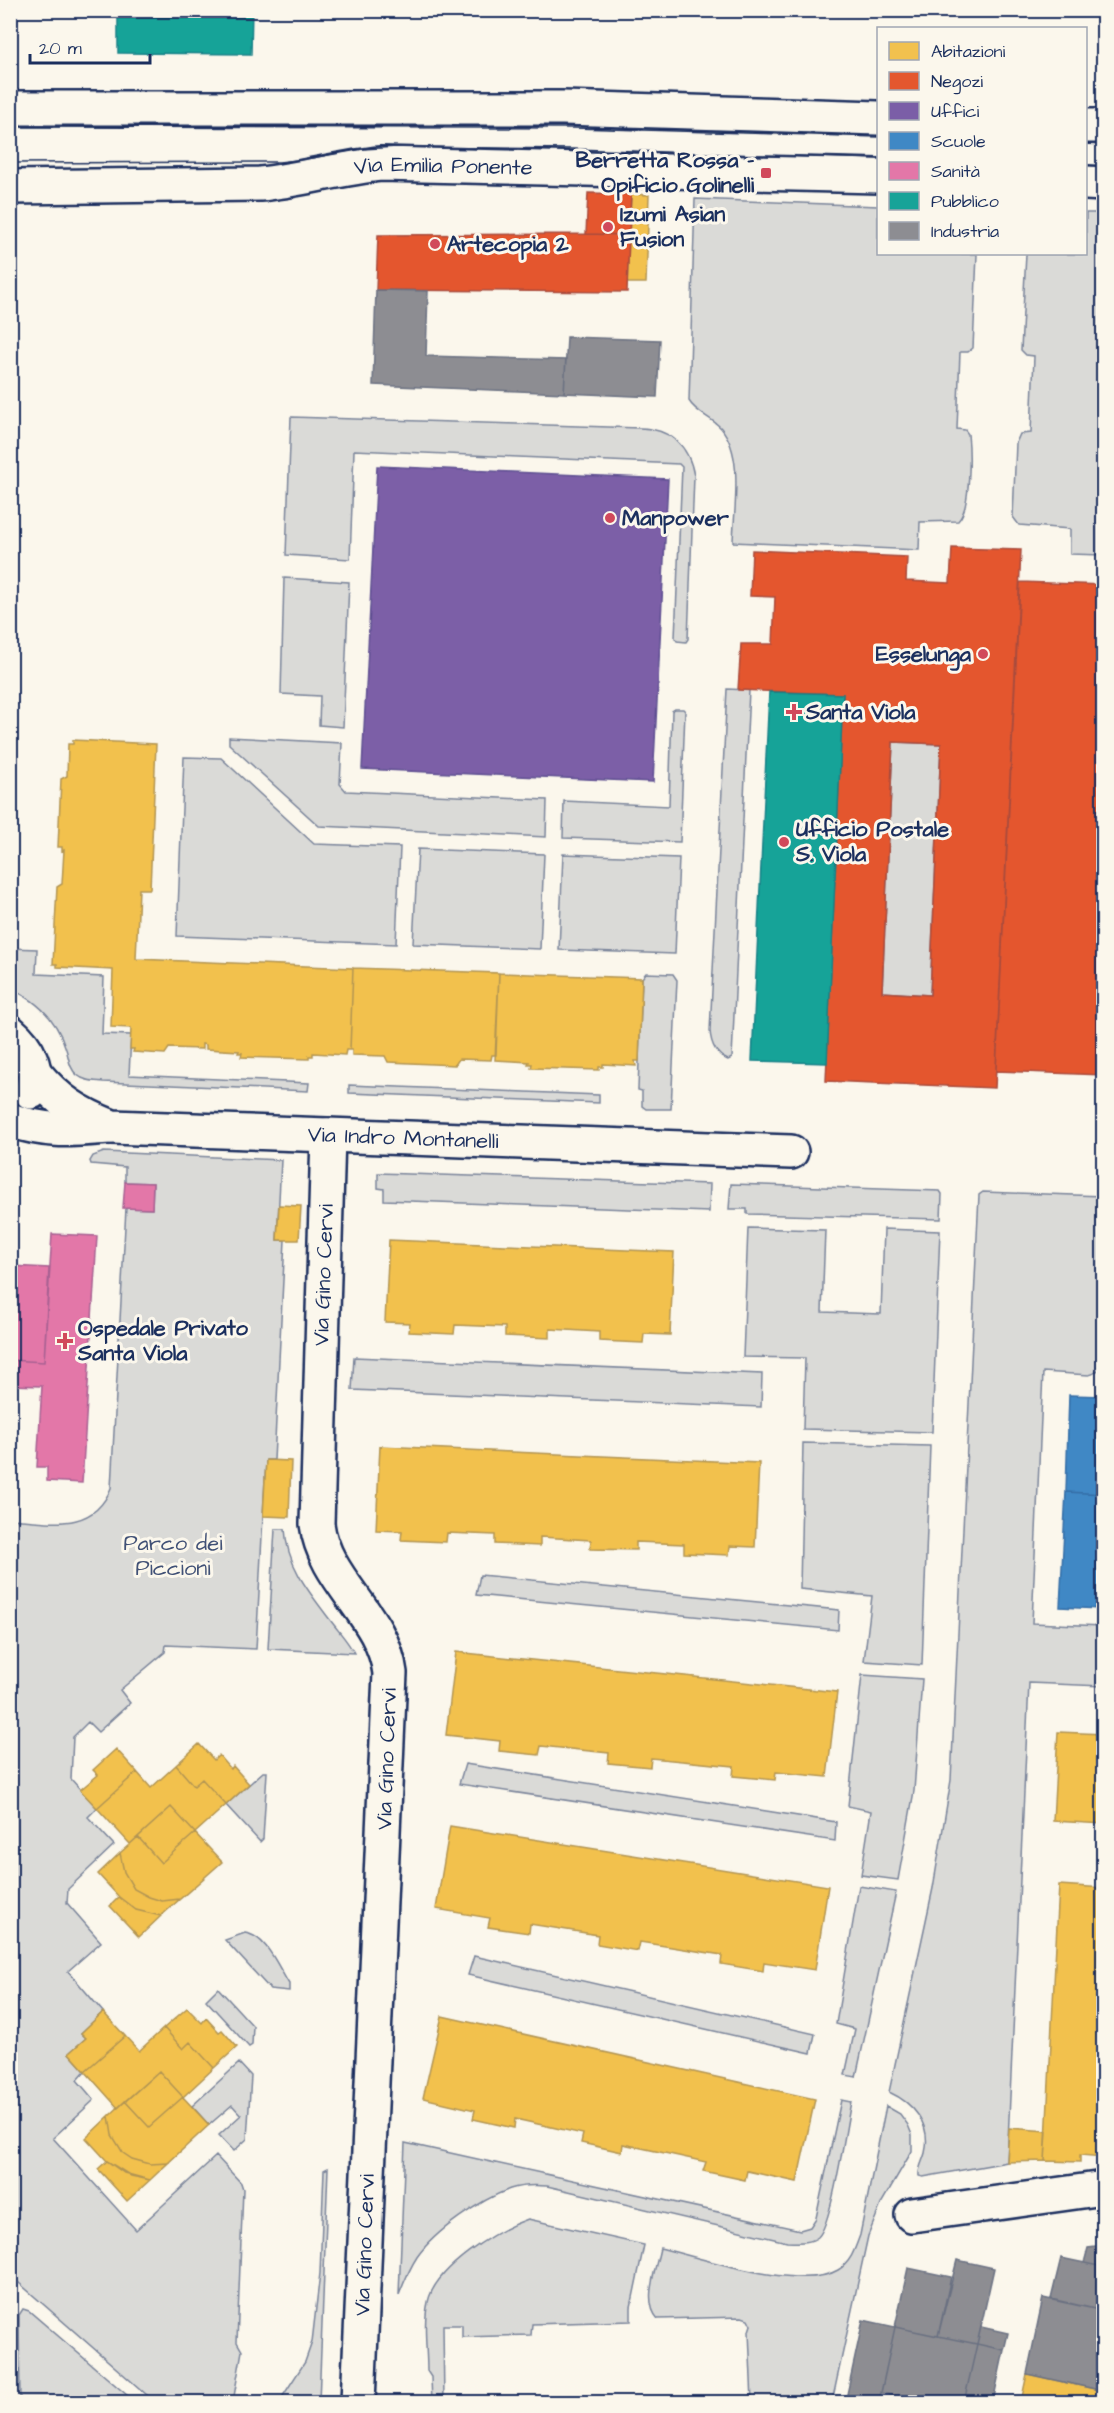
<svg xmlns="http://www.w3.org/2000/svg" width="1114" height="2413" viewBox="0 0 1114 2413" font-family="'Architects Daughter',sans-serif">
  <rect width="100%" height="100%" fill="#fbf7ec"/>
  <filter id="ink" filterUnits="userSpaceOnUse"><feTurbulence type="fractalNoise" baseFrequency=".0167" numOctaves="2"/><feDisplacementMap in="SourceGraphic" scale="12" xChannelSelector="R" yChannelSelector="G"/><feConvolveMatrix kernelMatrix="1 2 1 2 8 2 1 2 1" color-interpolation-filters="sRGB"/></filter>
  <g filter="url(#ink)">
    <path fill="#dadad7" stroke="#7a849a" stroke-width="1.5" d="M 695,199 L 878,206 L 878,254 L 977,254 L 973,348 L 968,352 L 960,352 L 957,429 L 965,430 L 968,434 C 970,452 971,509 958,521 L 920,522 L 919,550 L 733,542 C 734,507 744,455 721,428 C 711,417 696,413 689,401 Z
      M 1086,213 L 1103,213 L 1103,555 L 1070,554 L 1070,529 L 1019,525 L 1013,517 L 1016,443 L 1020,434 L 1031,433 L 1034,356 L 1026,355 L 1021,350 L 1026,254 L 1086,254 Z
      M 291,417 L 640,428 C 670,429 689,445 694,476 L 688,639 L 686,642 L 677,641 L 675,638 L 682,467 L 679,464 L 354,450 L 350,559 L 286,555 Z
      M 284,578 L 349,582 L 343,727 L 319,725 L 320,696 L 281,694 Z
      M 727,689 L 749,690 L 732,1058 L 728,1060 C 716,1055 711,1044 710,1031 Z
      M 675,709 L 683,709 L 685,711 L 680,842 L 563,838 L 564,801 L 669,806 L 672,711 Z
      M 229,737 L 342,743 L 340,784 L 346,791 L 547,800 L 546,837 L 319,826 L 229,744 Z
      M 893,742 L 941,744 L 930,995 L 882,992 Z
      M 184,757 L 221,758 L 314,844 L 400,847 L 396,944 L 177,936 Z
      M 418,849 L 544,854 L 540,949 L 413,944 Z
      M 563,854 L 679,858 L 675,954 L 559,950 Z
      M 11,948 L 37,949 L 36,974 L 104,977 L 102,1034 L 131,1035 L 129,1075 L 309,1083 L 308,1091 L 103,1082 C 94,1081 84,1081 77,1075 C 69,1068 69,1058 66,1049 C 57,1019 38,1001 11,989 Z
      M 646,973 L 673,974 L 677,980 L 671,1109 L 646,1109 L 642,1106 L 642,1091 L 638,1090 L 642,978 Z
      M 349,1085 L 599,1095 L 599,1103 L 349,1093 Z
      M 104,1152 L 281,1160 L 277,1240 L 285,1240 L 274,1460 L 266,1460 L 256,1649 L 166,1645 L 165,1652 L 120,1690 L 130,1703 L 98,1732 L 88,1722 L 73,1737 L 71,1779 L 97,1808 L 88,1817 L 114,1845 L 68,1889 L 67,1903 L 101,1942 L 68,1971 L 103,2012 L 81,2033 L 86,2038 L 69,2053 L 85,2071 L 77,2080 L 94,2100 L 53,2138 L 136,2230 L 216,2156 L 241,2183 L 243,2189 L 237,2342 L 242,2351 L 233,2402 L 155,2402 L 11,2276 L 11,1519 C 50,1522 93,1533 111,1488 L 126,1208 L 152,1209 L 153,1183 L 125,1182 L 125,1167 L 91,1164 L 90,1161 L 93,1156 Z
      M 378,1173 L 710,1184 L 709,1212 L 384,1200 L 384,1189 L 378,1188 Z
      M 731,1184 L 940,1191 L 942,1194 L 941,1219 L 747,1214 L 747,1209 L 729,1209 Z
      M 983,1192 L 1103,1196 L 1104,1350 C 1102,1362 1102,1372 1089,1375 L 1043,1372 L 1032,1623 L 1103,1626 L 1103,1686 L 1029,1683 L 1007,2162 L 923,2177 L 919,2176 C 918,2168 923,2161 925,2153 C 932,2124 913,2103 889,2092 L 933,1888 L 951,1780 L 979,1195 Z
      M 748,1228 L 825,1230 L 822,1312 L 881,1314 L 884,1229 L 940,1231 L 932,1432 L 803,1429 L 805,1358 L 743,1357 Z
      M 354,1357 L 762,1374 L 761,1407 L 352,1390 Z
      M 803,1443 L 930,1446 L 922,1665 L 864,1661 L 872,1596 L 800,1589 Z
      M 275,1529 L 285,1529 C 287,1568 312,1596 334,1625 C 341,1634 349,1643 354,1653 L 268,1649 Z
      M 480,1575 L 839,1610 L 838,1630 L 476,1595 Z
      M 862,1675 L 922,1679 L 914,1791 L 898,1880 L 861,1875 L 871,1811 L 848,1806 Z
      M 465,1764 L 836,1822 L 835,1841 L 459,1784 Z
      M 263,1772 L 267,1772 L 263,1839 L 260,1842 L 226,1805 Z
      M 859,1886 L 896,1892 L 856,2077 L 845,2075 L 855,2029 L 836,2024 Z
      M 245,1933 C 267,1936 278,1967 289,1984 L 289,1991 L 270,1989 L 225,1940 Z
      M 474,1956 L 815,2034 L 811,2053 L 468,1975 Z
      M 218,1988 L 253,2026 L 252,2045 L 249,2047 L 206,2000 Z
      M 239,2063 L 251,2076 L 247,2139 L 234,2151 L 219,2135 L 241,2115 L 232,2105 L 209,2125 L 192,2106 Z
      M 841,2100 L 851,2102 C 846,2125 832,2225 818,2237 C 809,2244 797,2242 787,2242 L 547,2186 C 535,2185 522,2185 510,2189 C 480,2200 435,2231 417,2257 C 409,2269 404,2282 399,2295 L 405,2143 L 800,2230 L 810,2227 L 816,2218 Z
      M 886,2106 L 900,2114 L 908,2125 L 912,2135 L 912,2151 L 882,2202 L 868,2236 L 832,2402 L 752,2402 L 749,2331 L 751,2325 L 748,2319 L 742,2317 L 658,2319 C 642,2302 656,2269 660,2248 C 701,2258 802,2292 838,2270 C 851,2262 855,2249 860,2235 Z
      M 328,2168 L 319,2402 L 279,2402 L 305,2362 L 312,2342 L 320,2273 L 324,2170 Z
      M 528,2219 L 644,2245 L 631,2307 L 631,2321 L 532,2324 L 531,2335 L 462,2337 L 462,2325 L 443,2325 L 444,2402 L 432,2402 L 431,2377 L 427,2371 C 427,2349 423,2324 428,2302 C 435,2268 496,2230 528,2219 Z
      M 23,2309 L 29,2311 L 135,2402 L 20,2402 L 19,2315 Z"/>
    <path fill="#f2c14e" stroke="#b29553" stroke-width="1.5" d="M 631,194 L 649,195 L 646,283 L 627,283 Z
      M 73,740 L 156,744 L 150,889 L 139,889 L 136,959 L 353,968 L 350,1050 L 346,1050 L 345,1055 L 313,1053 L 313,1056 L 309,1056 L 309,1059 L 241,1057 L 242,1053 L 238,1053 L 239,1051 L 206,1049 L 206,1045 L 202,1044 L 202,1049 L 169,1048 L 165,1054 L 133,1052 L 134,1049 L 130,1049 L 131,1028 L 111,1027 L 113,970 L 57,967 L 57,964 L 53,964 L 57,887 L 62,884 L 64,850 L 62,851 L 62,847 L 58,847 L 61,779 L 67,776 L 68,744 L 73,744 Z
      M 353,968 L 499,973 L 496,1055 L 492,1055 L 491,1060 L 459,1059 L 455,1065 L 388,1062 L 385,1056 L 352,1055 L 352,1050 L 350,1050 Z
      M 499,973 L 642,978 L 639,1061 L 635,1061 L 636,1066 L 603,1064 L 603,1067 L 599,1067 L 599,1070 L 531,1068 L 532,1064 L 528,1064 L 529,1062 L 495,1060 Z
      M 279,1205 L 301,1206 L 299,1240 L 277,1240 Z
      M 389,1240 L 674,1252 L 670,1335 L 644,1334 L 643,1343 L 599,1341 L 599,1332 L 550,1329 L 550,1338 L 505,1336 L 505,1327 L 455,1325 L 454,1334 L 409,1332 L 410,1323 L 385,1322 Z
      M 380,1446 L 759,1463 L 755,1547 L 730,1546 L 729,1555 L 684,1553 L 684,1544 L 636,1542 L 636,1550 L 590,1549 L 591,1540 L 540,1537 L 540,1546 L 495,1544 L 495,1535 L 447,1533 L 446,1542 L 401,1540 L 402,1531 L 376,1530 Z
      M 266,1460 L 291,1461 L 289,1517 L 263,1516 Z
      M 456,1652 L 837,1692 L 827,1777 L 776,1772 L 775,1780 L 733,1776 L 734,1766 L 651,1758 L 650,1767 L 608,1763 L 609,1753 L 541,1746 L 539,1755 L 499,1751 L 500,1741 L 446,1735 Z
      M 1058,1732 L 1104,1734 L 1104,1824 L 1053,1821 Z
      M 199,1744 L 214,1760 L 219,1755 L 231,1769 L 233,1766 L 249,1784 L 226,1805 L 202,1779 L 194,1786 L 176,1765 Z
      M 116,1749 L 137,1772 L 97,1808 L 80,1790 L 98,1775 L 93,1770 Z
      M 176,1765 L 194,1786 L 202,1779 L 226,1805 L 195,1833 L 171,1807 L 130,1844 L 97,1808 L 137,1772 L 151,1788 Z
      M 171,1807 L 195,1833 L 161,1863 L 138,1837 Z
      M 450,1826 L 828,1886 L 815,1970 L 764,1962 L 763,1971 L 721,1964 L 722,1955 L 640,1942 L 638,1951 L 597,1944 L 598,1935 L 530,1924 L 529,1933 L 488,1927 L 490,1918 L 436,1909 Z
      M 195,1833 L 222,1862 L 180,1899 L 162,1901 L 149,1897 L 134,1889 L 124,1872 L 120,1853 L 138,1837 L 161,1863 Z
      M 120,1853 L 124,1872 L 134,1889 L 149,1897 L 162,1901 L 180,1899 L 161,1916 L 136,1910 L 119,1897 L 98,1874 Z
      M 1059,1885 L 1104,1888 L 1104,2157 L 1080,2155 L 1080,2162 L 1045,2161 Z
      M 119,1897 L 136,1910 L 161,1916 L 139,1937 L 110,1906 Z
      M 187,2008 L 202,2023 L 206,2018 L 219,2032 L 222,2030 L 237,2047 L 214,2068 L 190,2042 L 183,2049 L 164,2028 Z
      M 103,2012 L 125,2036 L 85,2071 L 69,2053 L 86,2038 L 81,2033 Z
      M 442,2016 L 815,2099 L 797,2182 L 747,2171 L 745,2180 L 703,2171 L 706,2162 L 623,2144 L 622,2152 L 581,2143 L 583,2134 L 515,2119 L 514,2128 L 473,2119 L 475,2110 L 423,2098 Z
      M 164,2028 L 183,2049 L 190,2042 L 214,2068 L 183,2097 L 159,2071 L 118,2108 L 85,2071 L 125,2036 L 139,2051 Z
      M 159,2071 L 183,2097 L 149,2127 L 125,2101 Z
      M 183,2097 L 209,2125 L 168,2163 L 150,2164 L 132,2159 L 123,2153 L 112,2135 L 109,2116 L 125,2101 L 149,2127 Z
      M 109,2116 L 112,2135 L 123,2153 L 132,2159 L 150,2164 L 168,2163 L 150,2180 L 124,2173 L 107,2161 L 86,2138 Z
      M 1009,2128 L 1047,2131 L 1045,2161 L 1007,2162 Z
      M 107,2161 L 131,2176 L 150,2180 L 127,2201 L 98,2169 Z
      M 1027,2374 L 1104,2391 L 1101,2402 L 1021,2402 Z"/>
    <path fill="#e4572e" stroke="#a84b3c" stroke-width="1.5" fill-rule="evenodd" d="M 1102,34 L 1104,34 L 1104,96 L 1099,96 Z
      M 588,193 L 631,194 L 629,235 L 586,234 Z
      M 586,234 L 629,235 L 627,292 L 376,290 L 378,235 Z
      M 952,548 L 1021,550 L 995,1088 L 826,1081 L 843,694 L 738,690 L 741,644 L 773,644 L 775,597 L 750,596 L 752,550 L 907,557 L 906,581 L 950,583 ZM 893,742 L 941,744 L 930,995 L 882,992 Z
      M 1020,582 L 1104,585 L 1104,1075 L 996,1071 Z"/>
    <path fill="#7b5ea7" stroke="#5e5091" stroke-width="1.5" d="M 377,466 L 668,479 L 653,782 L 362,769 Z"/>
    <path fill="#3f88c5" stroke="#346da6" stroke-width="1.5" d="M 1069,1395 L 1104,1396 L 1104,1494 L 1066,1492 Z
      M 1066,1492 L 1104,1494 L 1100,1609 L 1060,1607 Z"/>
    <path fill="#e377a8" stroke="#a76192" stroke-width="1.5" d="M 125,1182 L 153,1183 L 152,1209 L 123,1208 Z
      M 52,1234 L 97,1236 L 82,1483 L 47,1481 L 47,1467 L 37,1467 L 42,1386 L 10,1385 L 10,1360 L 44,1362 Z
      M 10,1266 L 49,1268 L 44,1362 L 10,1360 Z"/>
    <path fill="#17a398" stroke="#188087" stroke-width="1.5" d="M 118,10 L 252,10 L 251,54 L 118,53 Z
      M 769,692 L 843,694 L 827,1063 L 752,1061 Z"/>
    <path fill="#8d8d92" stroke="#6b7182" stroke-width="1.5" d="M 376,290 L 428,291 L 426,356 L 566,360 L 564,393 L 373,385 Z
      M 567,337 L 660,340 L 657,397 L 564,393 Z
      M 1104,2246 L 1104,2267 L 1084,2263 L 1088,2248 Z
      M 1061,2258 L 1104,2267 L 1104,2311 L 1051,2299 Z
      M 957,2260 L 994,2268 L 977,2344 L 938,2336 Z
      M 908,2268 L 951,2277 L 938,2336 L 895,2327 Z
      M 1043,2298 L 1104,2311 L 1104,2391 L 1027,2374 Z
      M 863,2320 L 895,2327 L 879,2402 L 846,2399 Z
      M 895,2327 L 977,2344 L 964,2402 L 926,2402 L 881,2393 Z
      M 981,2327 L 1008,2333 L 1004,2350 L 977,2344 Z
      M 977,2344 L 1004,2350 L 993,2402 L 964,2402 Z"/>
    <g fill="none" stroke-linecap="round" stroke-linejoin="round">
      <defs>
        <g id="minor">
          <path d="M 10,1032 C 28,1047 40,1069 31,1092"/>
          <path id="s1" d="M 34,1072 C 58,1101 77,1113 112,1127 L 791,1152"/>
          <path d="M 10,1120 C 48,1133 71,1130 109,1127"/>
          <path d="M 328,1135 L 317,1524 C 324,1581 383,1615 390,1673 L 358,2402"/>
          <path d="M 912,2215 L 1104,2188"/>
        </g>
        <g id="major">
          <path d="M 10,108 L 563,108 L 878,118"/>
          <path d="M 1086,126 L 1104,126"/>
          <path d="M 1086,183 L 1104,184"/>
          <path id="s2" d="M 10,187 L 260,184 C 301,180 340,168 381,164 L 878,176"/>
        </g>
      </defs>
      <use href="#minor" stroke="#1b2f5e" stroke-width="38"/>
      <use href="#major" stroke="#1b2f5e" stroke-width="38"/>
      <use href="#minor" stroke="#fbf7ec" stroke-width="33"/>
      <use href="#major" stroke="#fbf7ec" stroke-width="33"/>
      <path stroke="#1b2f5e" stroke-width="1.5" d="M 10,127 L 574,128 L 878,137
        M 1086,144 L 1104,145
        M 10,163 L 279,162 L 306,159 L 363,149 L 397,147 L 573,149 L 878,159
        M 1086,165 L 1104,166"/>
    </g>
  </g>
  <g fill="#d1495b" stroke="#fbf7ec" stroke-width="2">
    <rect x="760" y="167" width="12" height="12" rx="3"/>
    <circle cx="608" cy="227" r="6"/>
    <circle cx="435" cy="244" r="6"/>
    <circle cx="610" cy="518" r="6"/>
    <circle cx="983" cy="654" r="6"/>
    <path d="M791 703h6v6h6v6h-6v6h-6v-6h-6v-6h6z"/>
    <circle cx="784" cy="842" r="6"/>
    <path d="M62 1332h6v6h6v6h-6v6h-6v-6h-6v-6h6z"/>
  </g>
  <g text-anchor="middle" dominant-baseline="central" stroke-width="6" stroke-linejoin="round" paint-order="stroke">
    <g font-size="22" font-weight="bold" fill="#1b2f5e" stroke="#fbf7ec" text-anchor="start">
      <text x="754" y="160" text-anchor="end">Berretta Rossa -<tspan x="754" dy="25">Opificio Golinelli</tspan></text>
      <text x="620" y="214">Izumi Asian<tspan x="620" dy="25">Fusion</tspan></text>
      <text x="447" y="244">Artecopia 2</text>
      <text x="622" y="518">Manpower</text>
      <text x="971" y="654" text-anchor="end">Esselunga</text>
      <text x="806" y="712">Santa Viola</text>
      <text x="796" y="829">Ufficio Postale<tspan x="796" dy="25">S. Viola</tspan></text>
      <text x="78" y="1328">Ospedale Privato<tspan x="78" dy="25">Santa Viola</tspan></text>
    </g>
    <g font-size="22" fill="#1b2f5e" stroke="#fbf7ec">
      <text stroke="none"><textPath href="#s2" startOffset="435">Via Emilia Ponente</textPath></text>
      <text stroke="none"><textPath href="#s1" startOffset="388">Via Indro Montanelli</textPath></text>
      <text transform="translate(324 1275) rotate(-88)">Via Gino Cervi</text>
      <text transform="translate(387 1759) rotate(-88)">Via Gino Cervi</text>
      <text transform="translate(365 2245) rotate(-88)">Via Gino Cervi</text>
    </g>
    <g font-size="22" fill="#415176" stroke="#fbf7ec">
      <text x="173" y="1543">Parco dei<tspan x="173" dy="25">Piccioni</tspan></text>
    </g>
  </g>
  <rect width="1114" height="2413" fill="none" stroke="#fbf7ec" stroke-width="36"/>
  <rect x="18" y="18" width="1078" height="2377" fill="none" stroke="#1b2f5e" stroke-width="2" filter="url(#ink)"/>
  <rect x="877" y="27" width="210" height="228" fill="#fbf7ec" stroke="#a1a7b3" stroke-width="1.5"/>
  <rect x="889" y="42" width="30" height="18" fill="#f2c14e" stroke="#a1a7b3" stroke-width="1.5"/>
  <text x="931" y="57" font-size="18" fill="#1b2f5e">Abitazioni</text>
  <rect x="889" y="72" width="30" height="18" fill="#e4572e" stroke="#a1a7b3" stroke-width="1.5"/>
  <text x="931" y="87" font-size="18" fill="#1b2f5e">Negozi</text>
  <rect x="889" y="102" width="30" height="18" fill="#7b5ea7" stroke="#a1a7b3" stroke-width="1.5"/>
  <text x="931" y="117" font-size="18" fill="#1b2f5e">Uffici</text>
  <rect x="889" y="132" width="30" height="18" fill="#3f88c5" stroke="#a1a7b3" stroke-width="1.5"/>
  <text x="931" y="147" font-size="18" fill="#1b2f5e">Scuole</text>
  <rect x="889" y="162" width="30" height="18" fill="#e377a8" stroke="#a1a7b3" stroke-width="1.5"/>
  <text x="931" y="177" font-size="18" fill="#1b2f5e">Sanità</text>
  <rect x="889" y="192" width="30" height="18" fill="#17a398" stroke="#a1a7b3" stroke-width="1.5"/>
  <text x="931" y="207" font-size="18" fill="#1b2f5e">Pubblico</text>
  <rect x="889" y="222" width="30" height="18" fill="#8d8d92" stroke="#a1a7b3" stroke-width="1.5"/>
  <text x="931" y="237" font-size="18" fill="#1b2f5e">Industria</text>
  <path d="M30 54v9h120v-9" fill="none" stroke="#1b2f5e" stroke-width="3"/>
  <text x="39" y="54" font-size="18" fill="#1b2f5e" stroke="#fbf7ec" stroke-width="4.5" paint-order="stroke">20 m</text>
</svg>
